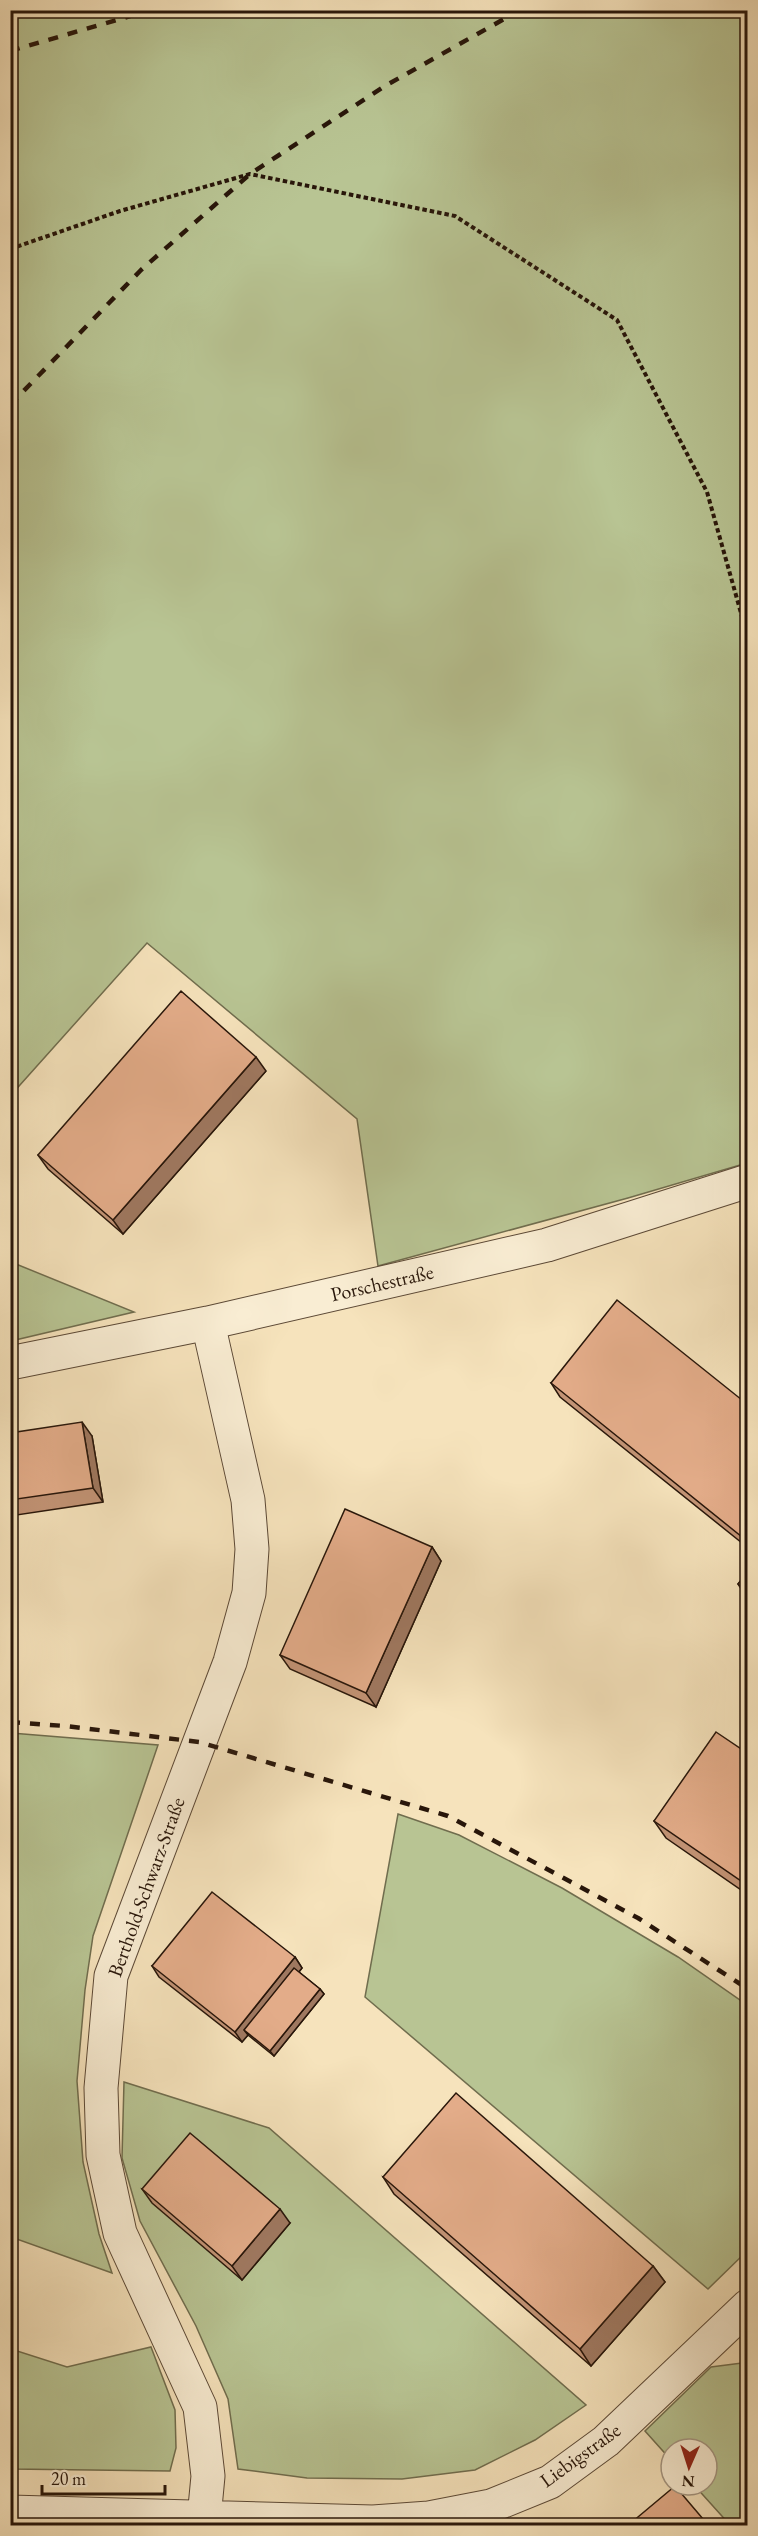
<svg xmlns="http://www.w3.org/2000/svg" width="758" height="2536" viewBox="0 0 758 2536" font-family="'EB Garamond',serif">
  <rect width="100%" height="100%" fill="#f6e3bc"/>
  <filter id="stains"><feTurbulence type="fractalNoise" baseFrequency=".00333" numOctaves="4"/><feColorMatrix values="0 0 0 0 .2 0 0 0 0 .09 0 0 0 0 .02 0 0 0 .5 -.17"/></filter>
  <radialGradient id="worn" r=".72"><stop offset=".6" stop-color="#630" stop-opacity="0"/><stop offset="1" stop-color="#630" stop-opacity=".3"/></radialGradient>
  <path fill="#b8c493" stroke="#706d4e" stroke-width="1.5" d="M 11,10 L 747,11 L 747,1163 L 628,1198 L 378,1266 L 357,1119 L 147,943 L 11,1095 L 10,233 L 15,231 L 10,218 Z
    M 11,1262 L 134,1312 L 11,1341 Z
    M 11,1733 L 158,1745 L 93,1936 L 85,1990 L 77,2081 L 83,2162 L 99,2234 L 112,2273 L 11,2237 Z
    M 398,1814 L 459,1835 L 562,1888 L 678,1957 L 747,2005 L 747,2251 L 708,2289 L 365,1997 Z
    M 124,2082 L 269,2128 L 586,2405 L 535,2440 L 475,2470 L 402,2479 L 307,2478 L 238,2469 L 228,2399 L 196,2326 L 140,2221 L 122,2158 Z
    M 151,2347 L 175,2410 L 176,2448 L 170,2471 L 11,2469 L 11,2349 L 67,2367 Z
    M 742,2363 L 748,2364 L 747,2525 L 730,2525 L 694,2485 L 707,2485 L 707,2449 L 671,2449 L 671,2460 L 645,2431 L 711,2367 Z"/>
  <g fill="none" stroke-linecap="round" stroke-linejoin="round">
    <defs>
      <path id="minor" d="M 10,1363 L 208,1323 L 547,1245 L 748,1181
        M 10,2512 L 373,2522 L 429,2518 L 491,2506 L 550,2482 L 606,2441 L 748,2306
        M 204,2518 L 208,2476 L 200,2407 L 120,2233 L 103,2155 L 101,2088 L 111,1976 L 230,1662 L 249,1593 L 252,1549 L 248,1500 L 208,1323"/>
    </defs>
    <use href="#minor" stroke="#5c4936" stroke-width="35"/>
    <path stroke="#28160a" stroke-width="4" stroke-dasharray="4.5 3" stroke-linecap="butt" d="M 10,249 L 120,211 L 250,174 L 455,216 L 617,320 L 707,492 L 748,638"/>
    <use href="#minor" stroke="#f9edd3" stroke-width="33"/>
    <path stroke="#28160a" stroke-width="4.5" stroke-dasharray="10 10" stroke-linecap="butt" d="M 10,51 L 151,10
      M 10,405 L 141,270 L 250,174 L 385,86 L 520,10
      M 10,1722 L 65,1726 L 199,1742 L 448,1816 L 638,1918 L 748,1989"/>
  </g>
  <path fill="#c39476" stroke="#28160a" stroke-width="1.5" d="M 266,1071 L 123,1234 L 48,1169 L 38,1155 Z
    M 551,1383 L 747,1404 L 747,1547 L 560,1397 Z
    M 10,1433 L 92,1436 L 103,1502 L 10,1516 Z
    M 432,1547 L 441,1561 L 376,1707 L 290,1669 L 280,1655 Z
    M 747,1573 L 747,1598 L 738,1584 Z
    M 747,1753 L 747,1894 L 666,1838 L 654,1821 Z
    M 295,1957 L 302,1968 L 299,1972 L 320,1989 L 324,1994 L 274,2056 L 248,2035 L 242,2042 L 159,1977 L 152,1966 Z
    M 383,2177 L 653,2266 L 665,2282 L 591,2366 L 394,2194 Z
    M 142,2189 L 290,2223 L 242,2280 L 152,2203 Z"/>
  <path fill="#9f7860" stroke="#28160a" stroke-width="1.5" d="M 256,1057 L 266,1071 L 123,1234 L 113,1220 Z
    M 82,1422 L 92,1436 L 103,1502 L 93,1488 Z
    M 432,1547 L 441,1561 L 376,1707 L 366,1693 Z
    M 295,1957 L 302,1968 L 249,2034 L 244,2030 L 248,2035 L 242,2042 L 235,2032 Z
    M 320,1989 L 324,1994 L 274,2056 L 270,2051 Z
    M 280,2209 L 290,2223 L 242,2280 L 232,2266 Z
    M 10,2238 L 16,2245 L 10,2261 Z
    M 653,2266 L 665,2282 L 591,2366 L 580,2349 Z"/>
  <path fill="#e3ac89" stroke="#28160a" stroke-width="1.5" d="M 181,991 L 256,1057 L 113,1220 L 38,1155 Z
    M 617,1300 L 747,1404 L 747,1541 L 551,1383 Z
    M 82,1422 L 93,1488 L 10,1500 L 10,1433 Z
    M 345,1509 L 432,1547 L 366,1693 L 280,1655 Z
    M 747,1573 L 747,1592 L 738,1584 Z
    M 716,1732 L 747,1753 L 747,1885 L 654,1821 Z
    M 212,1892 L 295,1957 L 235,2032 L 152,1966 Z
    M 294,1968 L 320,1989 L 270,2051 L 244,2030 Z
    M 456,2093 L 653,2266 L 580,2349 L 383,2177 Z
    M 190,2133 L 280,2209 L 232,2266 L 142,2189 Z
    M 675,2486 L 709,2526 L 636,2526 L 632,2522 Z"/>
  <g text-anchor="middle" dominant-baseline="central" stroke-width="4.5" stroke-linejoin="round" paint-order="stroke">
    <g font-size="20" fill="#28160a" stroke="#f9edd3">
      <text transform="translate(382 1283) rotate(-13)">Porschestraße</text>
      <text transform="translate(146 1887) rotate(-70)">Berthold-Schwarz-Straße</text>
      <text transform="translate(580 2455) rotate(-36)">Liebigstraße</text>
    </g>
  </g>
  <rect width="758" height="2536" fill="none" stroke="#f6e3bc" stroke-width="36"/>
  <rect x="12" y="12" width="734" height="2512" fill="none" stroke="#28160a" stroke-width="3"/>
  <rect x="18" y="18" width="722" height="2500" fill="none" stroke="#28160a" stroke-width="1.5"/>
  <g transform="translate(689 2467) rotate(183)"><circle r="28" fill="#f9edd3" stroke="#a59783" stroke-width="1.5"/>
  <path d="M0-4.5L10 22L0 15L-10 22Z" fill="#8f2418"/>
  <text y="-9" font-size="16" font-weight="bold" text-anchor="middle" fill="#28160a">N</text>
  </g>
  <path d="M42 2485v9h123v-9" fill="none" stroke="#28160a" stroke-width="3"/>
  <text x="51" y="2485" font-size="18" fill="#28160a" stroke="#f9edd3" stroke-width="4.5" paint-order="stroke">20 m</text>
  <rect width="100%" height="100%" filter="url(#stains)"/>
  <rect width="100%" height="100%" fill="url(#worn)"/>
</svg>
